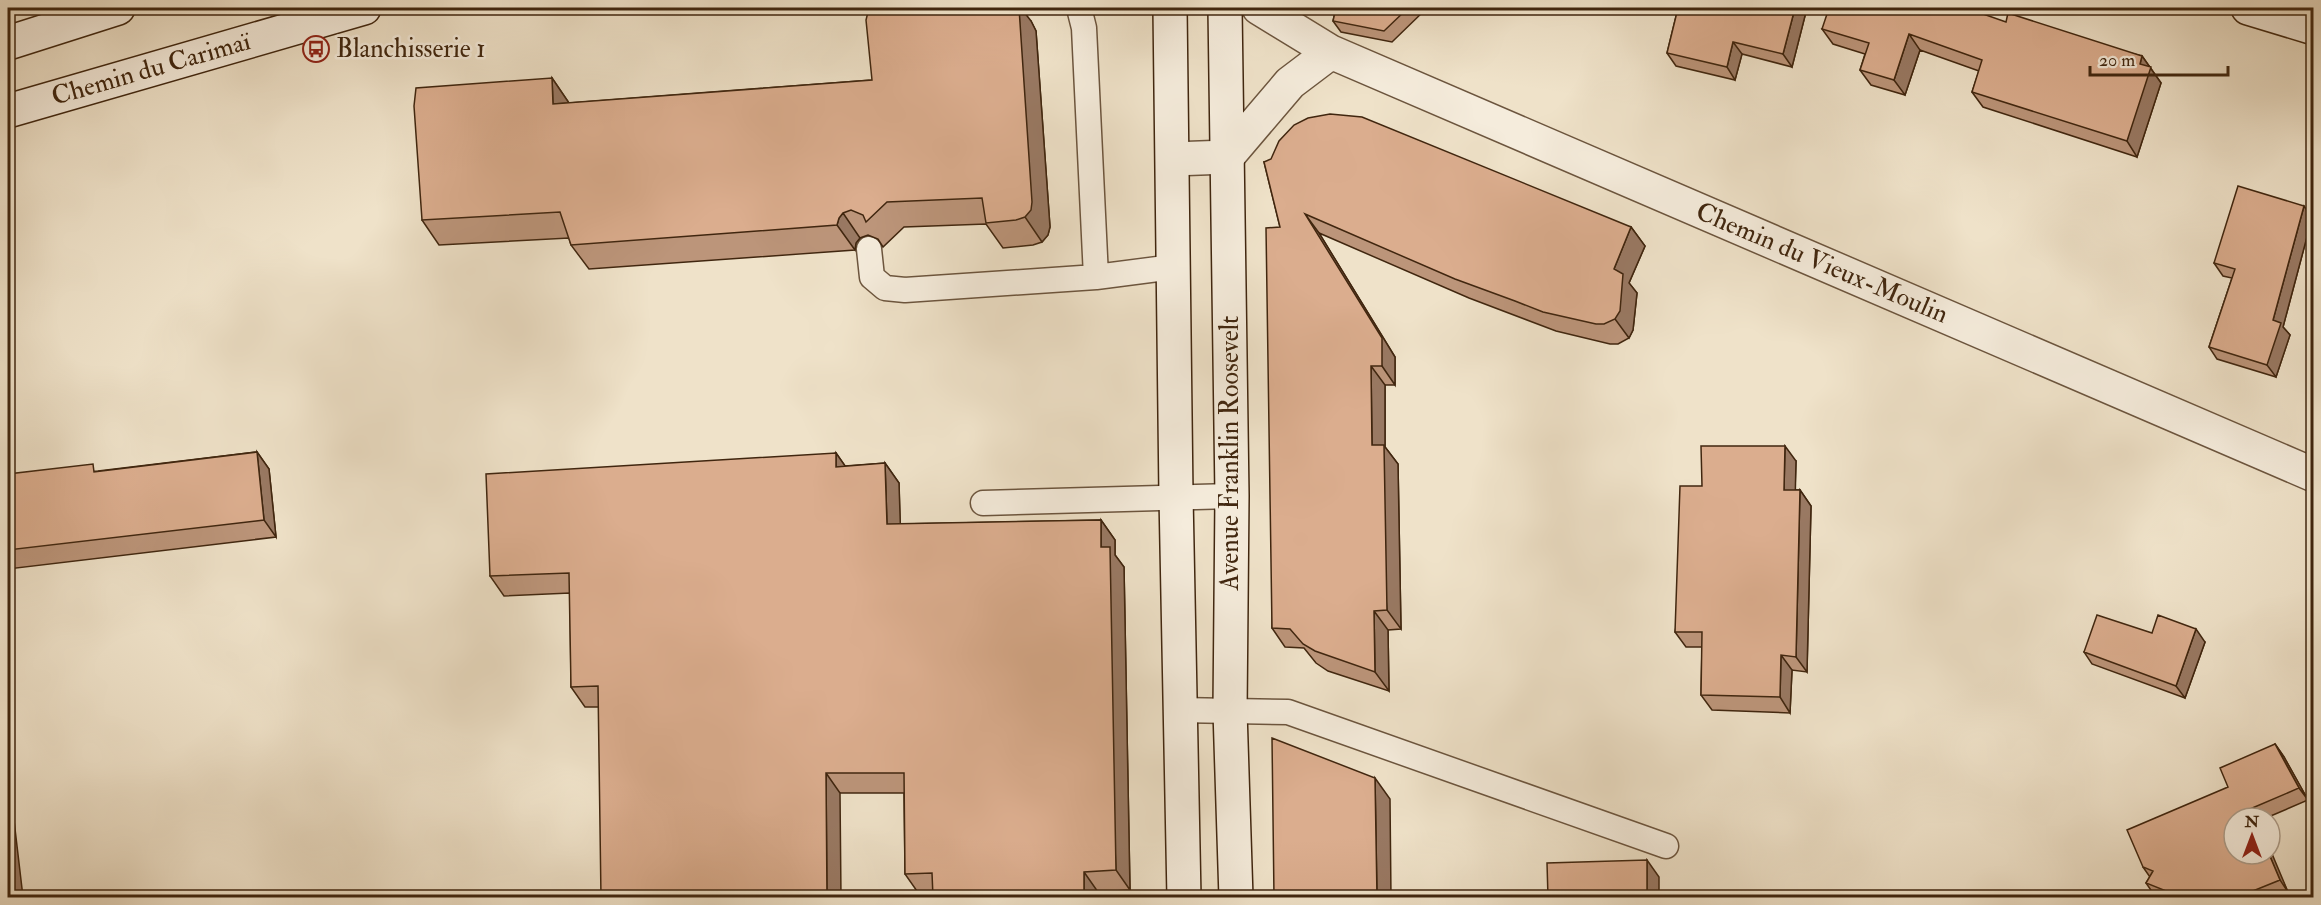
<svg xmlns="http://www.w3.org/2000/svg" width="2321" height="905" viewBox="0 0 2321 905" font-family="'IM FELL Double Pica',serif">
  <rect width="100%" height="100%" fill="#efe2c9"/>
  <filter id="stains"><feTurbulence type="fractalNoise" baseFrequency=".00333" numOctaves="4"/><feColorMatrix values="0 0 0 0 .2 0 0 0 0 .09 0 0 0 0 .02 0 0 0 .5 -.17"/></filter>
  <radialGradient id="worn" r=".72"><stop offset=".6" stop-color="#630" stop-opacity="0"/><stop offset="1" stop-color="#630" stop-opacity=".3"/></radialGradient>
  <g fill="none" stroke-linecap="round" stroke-linejoin="round">
    <defs>
      <path id="lane" d="M 1079,8 L 1084,28 L 1096,277 L 1173,267
        M 869,249 L 872,277 L 885,288 L 905,290 L 1096,277
        M 983,503 L 1232,496
        M 1179,710 L 1288,712 L 1666,846"/>
      <path id="street" d="M 1259,8 L 1331,52 L 2314,475
        M 1173,159 L 1227,157 L 1290,83 L 1331,52"/>
      <path id="secondary" d="M 1170,8 L 1176,496 L 1184,898
        M 1225,8 L 1232,496 L 1230,711 L 1236,898
        M 2248,8 L 2314,28
        M 8,43 L 118,8
        M 8,111 L 364,8"/>
    </defs>
    <use href="#lane" stroke="#6c553e" stroke-width="27"/>
    <use href="#street" stroke="#6c553e" stroke-width="36"/>
    <use href="#secondary" stroke="#40260f" stroke-width="36"/>
    <use href="#lane" stroke="#f5ecdc" stroke-width="24"/>
    <use href="#street" stroke="#f5ecdc" stroke-width="33"/>
    <use href="#secondary" stroke="#f5ecdc" stroke-width="33"/>
  </g>
  <path fill="#bc957a" stroke="#40260f" stroke-width="1.5" d="M 1336,8 L 1427,8 L 1392,42 L 1341,32 L 1333,21 Z
    M 1678,8 L 1807,8 L 1792,67 L 1742,54 L 1735,80 L 1676,66 L 1667,53 Z
    M 1031,21 L 1036,31 L 1050,227 L 1048,235 L 1042,242 L 1033,245 L 1003,248 L 986,224 L 904,227 L 883,247 L 878,239 L 868,235 L 860,238 L 856,243 L 855,250 L 589,269 L 571,245 L 569,238 L 439,245 L 422,220 L 552,78 L 569,103 L 872,80 Z
    M 2006,22 L 2142,56 L 2161,83 L 2137,157 L 1983,107 L 1972,92 L 1979,71 L 1920,50 L 1905,95 L 1871,85 L 1860,70 L 1865,54 L 1833,44 L 1822,29 Z
    M 1264,162 L 1631,227 L 1645,246 L 1629,283 L 1637,293 L 1633,330 L 1629,338 L 1618,344 L 1610,344 L 1556,331 L 1469,298 L 1319,233 L 1395,357 L 1395,385 L 1385,385 L 1385,447 L 1398,464 L 1401,629 L 1388,630 L 1389,691 L 1328,671 L 1316,663 L 1304,648 L 1285,647 L 1272,628 L 1280,227 Z
    M 2312,218 L 2283,327 L 2290,335 L 2276,377 L 2217,359 L 2209,347 L 2232,278 L 2223,276 L 2214,263 Z
    M 257,452 L 269,469 L 276,537 L 8,569 L 8,474 L 98,471 Z
    M 836,453 L 845,466 L 885,463 L 899,483 L 900,524 L 1101,520 L 1115,540 L 1115,555 L 1124,567 L 1130,890 L 1098,892 L 1098,897 L 933,897 L 933,893 L 919,894 L 905,874 L 904,793 L 840,793 L 598,707 L 585,707 L 571,687 L 570,593 L 504,596 L 490,576 Z
    M 1796,461 L 1795,490 L 1800,490 L 1811,506 L 1807,672 L 1792,670 L 1790,713 L 1712,710 L 1701,695 L 1702,647 L 1686,647 L 1675,632 L 1702,486 Z
    M 2152,633 L 2205,642 L 2185,698 L 2092,664 L 2084,652 Z
    M 2275,744 L 2284,757 L 2308,800 L 2266,818 L 2234,818 L 2270,854 L 2288,892 L 2276,897 L 2159,897 L 2155,896 L 2146,883 L 2150,877 L 2143,867 L 2228,787 Z"/>
  <path fill="#997963" stroke="#40260f" stroke-width="1.5" d="M 1019,8 L 1021,8 L 1031,21 L 1036,31 L 1050,227 L 1048,235 L 1042,242 L 1025,217 Z
    M 1795,8 L 1807,8 L 1792,67 L 1783,54 Z
    M 1909,34 L 1920,50 L 1905,95 L 1894,80 Z
    M 1733,42 L 1742,54 L 1735,80 L 1727,67 Z
    M 2142,56 L 2161,83 L 2137,157 L 2127,141 L 2140,64 Z
    M 552,78 L 569,103 L 553,104 Z
    M 2304,206 L 2312,218 L 2283,327 L 2290,335 L 2276,377 L 2267,365 L 2273,320 Z
    M 843,213 L 860,238 L 856,243 L 855,250 L 837,225 L 839,218 Z
    M 1305,214 L 1319,233 L 1395,357 L 1395,385 L 1382,366 Z
    M 1631,227 L 1645,246 L 1629,283 L 1637,293 L 1633,330 L 1629,338 L 1615,319 L 1614,269 Z
    M 1371,366 L 1385,385 L 1385,447 L 1398,464 L 1401,629 L 1387,610 L 1372,445 Z
    M 1785,446 L 1796,461 L 1795,506 L 1784,490 Z
    M 257,452 L 269,469 L 276,537 L 264,520 Z
    M 836,453 L 850,473 L 836,467 Z
    M 885,463 L 899,483 L 901,544 L 887,524 Z
    M 1800,490 L 1811,506 L 1807,672 L 1796,657 Z
    M 1101,520 L 1115,540 L 1115,555 L 1124,567 L 1130,890 L 1116,870 L 1101,547 Z
    M 1374,611 L 1388,630 L 1389,691 L 1375,672 Z
    M 2196,629 L 2205,642 L 2185,698 L 2176,686 Z
    M 1781,655 L 1792,670 L 1790,713 L 1780,697 Z
    M 2275,744 L 2284,757 L 2308,800 L 2299,788 Z
    M 8,769 L 23,897 L 11,897 L 8,866 Z
    M 826,773 L 840,793 L 841,897 L 827,897 Z
    M 1375,778 L 1390,799 L 1391,897 L 1377,897 Z
    M 2270,849 L 2288,892 L 2280,880 L 2269,854 L 2270,854 Z
    M 1647,860 L 1659,877 L 1659,897 L 1647,897 Z
    M 1084,872 L 1098,892 L 1098,897 L 1084,897 Z"/>
  <path fill="#dbad8e" stroke="#40260f" stroke-width="1.5" d="M 869,8 L 1019,8 L 1032,202 L 1031,210 L 1025,217 L 1016,220 L 986,223 L 982,198 L 887,202 L 866,222 L 863,215 L 851,210 L 843,213 L 839,218 L 837,225 L 571,245 L 560,212 L 422,220 L 414,106 L 416,88 L 552,78 L 553,104 L 872,80 L 866,20 Z
    M 1336,8 L 1408,8 L 1384,31 L 1333,21 Z
    M 1678,8 L 1795,8 L 1783,54 L 1733,42 L 1727,67 L 1667,53 Z
    M 1829,8 L 1966,8 L 2006,22 L 2008,13 L 2142,56 L 2140,64 L 2151,67 L 2127,141 L 1972,92 L 1982,60 L 1909,34 L 1894,80 L 1860,70 L 1869,43 L 1822,29 Z
    M 1330,114 L 1362,117 L 1631,227 L 1614,269 L 1623,274 L 1620,311 L 1615,319 L 1604,324 L 1596,324 L 1543,312 L 1515,301 L 1455,279 L 1305,214 L 1382,338 L 1382,366 L 1371,366 L 1372,445 L 1384,445 L 1387,610 L 1374,611 L 1375,672 L 1315,651 L 1303,644 L 1290,629 L 1272,628 L 1266,228 L 1280,227 L 1264,162 L 1271,159 L 1279,141 L 1294,125 L 1308,118 Z
    M 2238,186 L 2304,206 L 2273,320 L 2281,323 L 2267,365 L 2209,347 L 2235,269 L 2214,263 Z
    M 1701,446 L 1785,446 L 1784,490 L 1800,490 L 1796,657 L 1781,655 L 1780,697 L 1701,695 L 1702,632 L 1675,632 L 1680,486 L 1702,486 Z
    M 257,452 L 264,520 L 8,550 L 8,474 L 93,464 L 94,472 Z
    M 836,453 L 836,467 L 885,463 L 887,524 L 1101,520 L 1101,547 L 1110,547 L 1116,870 L 1084,872 L 1084,897 L 933,897 L 932,873 L 905,874 L 904,773 L 826,773 L 827,897 L 601,897 L 598,686 L 571,687 L 569,573 L 490,576 L 486,474 Z
    M 2097,615 L 2152,633 L 2158,615 L 2196,629 L 2176,686 L 2084,652 Z
    M 1272,738 L 1375,778 L 1377,897 L 1274,897 Z
    M 2275,744 L 2299,788 L 2250,809 L 2253,818 L 2234,818 L 2234,854 L 2269,854 L 2280,880 L 2238,897 L 2181,897 L 2146,883 L 2153,871 L 2143,867 L 2127,830 L 2228,787 L 2220,768 Z
    M 1647,860 L 1647,897 L 1548,897 L 1547,863 Z
    M 8,866 L 11,897 L 8,897 Z"/>
  <defs>
    <symbol id="bus-ring" viewBox="-11 -11 22 22"><circle r="9.5" fill="#f5ecdc" stroke="#8f2418" stroke-width="1.5"/><path d="M-5-6H5V4H4V6H2V4H-2V6H-4V4H-5ZM-3.5-4V0h7V-4ZM-3.5 1.2v1.5H-2V1.2ZM2 1.2v1.5H3.5V1.2Z" fill="#8f2418"/></symbol>
  </defs>
  <g fill-rule="evenodd">
    <use href="#bus-ring" x="301" y="34" width="30" height="30"/>
  </g>
  <g text-anchor="middle" dominant-baseline="central" stroke-width="5" stroke-linejoin="round" paint-order="stroke">
    <g font-size="26" fill="#40260f" stroke="#f5ecdc" text-anchor="start">
      <text x="336" y="49">Blanchisserie 1</text>
    </g>
    <g font-size="26" fill="#40260f" stroke="#f5ecdc">
      <text transform="translate(151 69) rotate(-16)">Chemin du Carimaï</text>
      <text transform="translate(1822 263) rotate(23)">Chemin du Vieux-Moulin</text>
      <text transform="translate(1230 453) rotate(-90)">Avenue Franklin Roosevelt</text>
    </g>
  </g>
  <rect width="2321" height="905" fill="none" stroke="#efe2c9" stroke-width="30"/>
  <rect x="9" y="9" width="2303" height="887" fill="none" stroke="#40260f" stroke-width="3"/>
  <rect x="15" y="15" width="2291" height="875" fill="none" stroke="#40260f" stroke-width="1.5"/>
  <g transform="translate(2252 836)"><circle r="28" fill="#f5ecdc" stroke="#ad9d8a" stroke-width="1.5"/>
  <path d="M0-4.5L10 22L0 15L-10 22Z" fill="#8f2418"/>
  <text y="-9" font-size="16" font-weight="bold" text-anchor="middle" fill="#40260f">N</text>
  </g>
  <path d="M2090 66v9h138v-9" fill="none" stroke="#40260f" stroke-width="3"/>
  <text x="2099" y="66" font-size="18" fill="#40260f" stroke="#f5ecdc" stroke-width="4.5" paint-order="stroke">20 m</text>
  <rect width="100%" height="100%" filter="url(#stains)"/>
  <rect width="100%" height="100%" fill="url(#worn)"/>
</svg>
